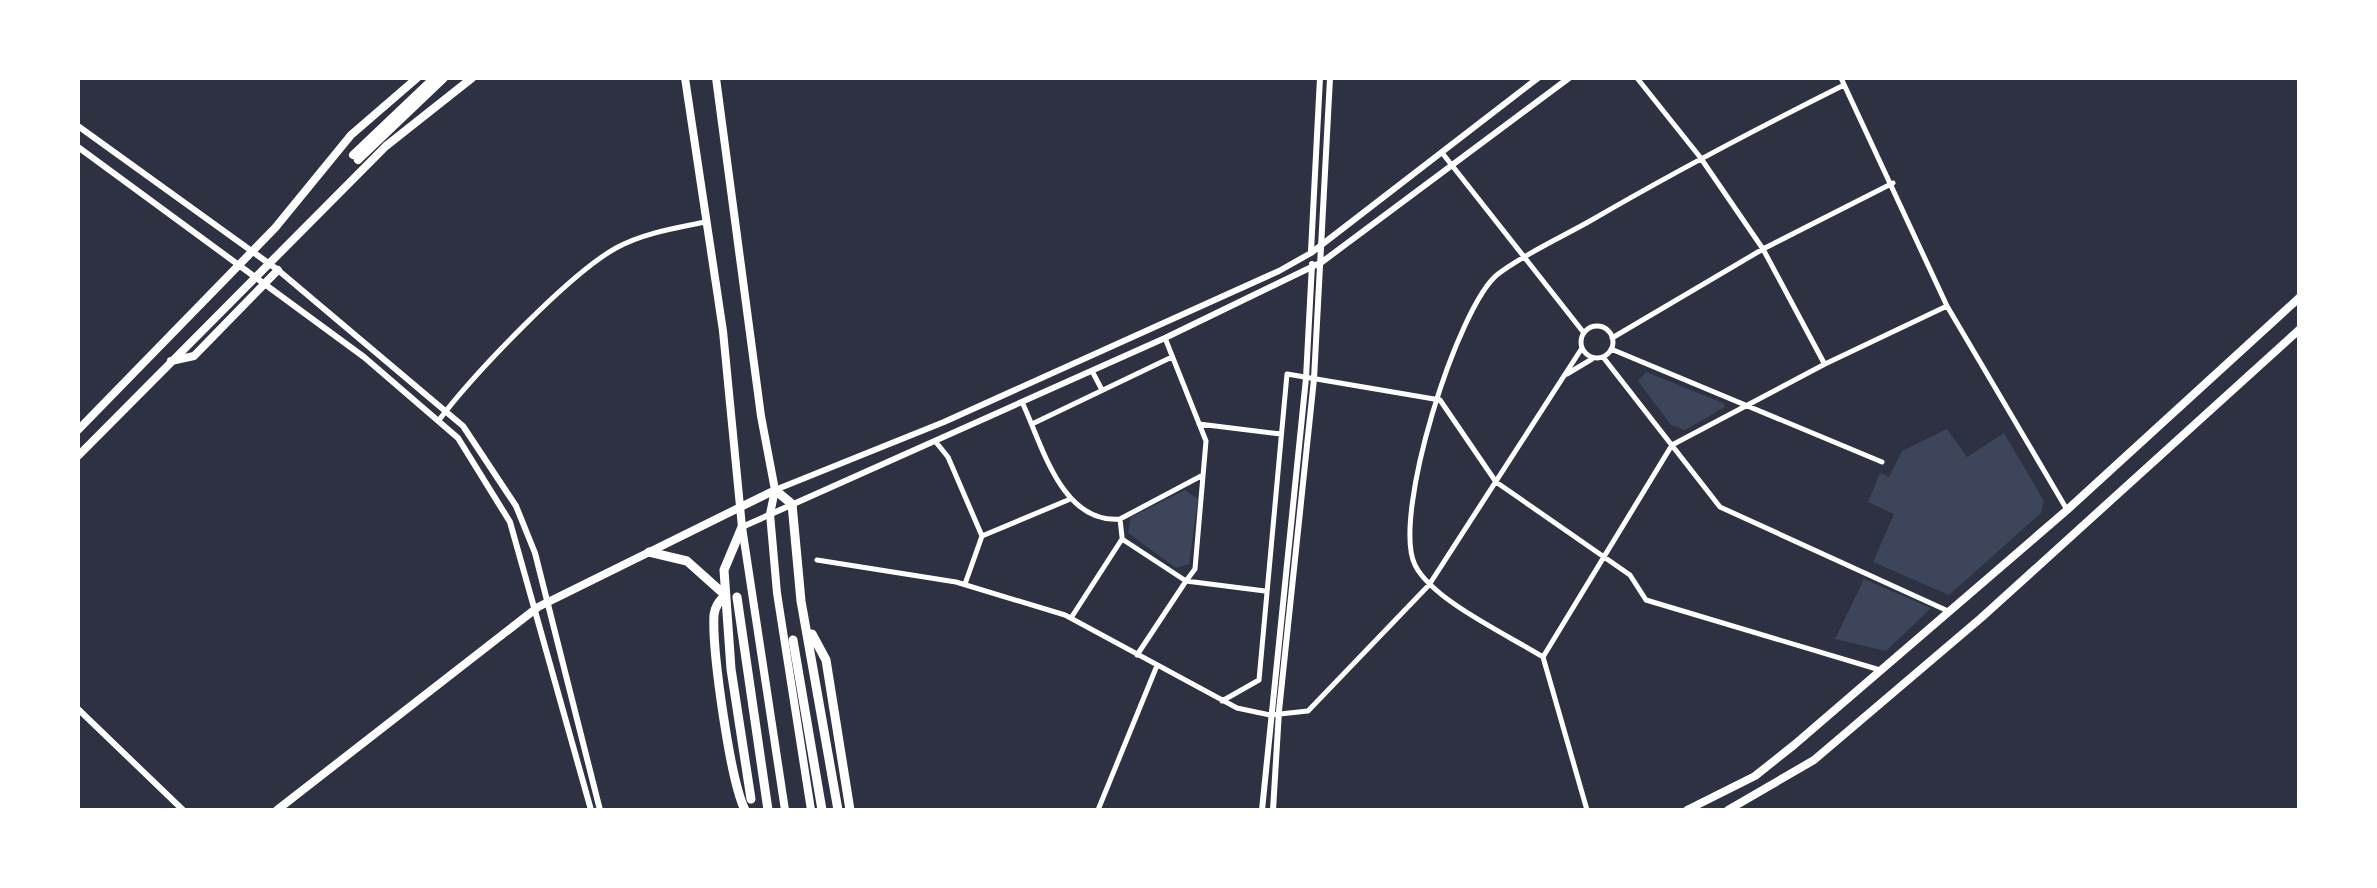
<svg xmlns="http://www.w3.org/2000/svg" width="2377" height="888" viewBox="0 0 2377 888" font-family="'Sofia Sans Condensed',sans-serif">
  <rect width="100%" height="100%" fill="#2d3142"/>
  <path fill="#3c4559" d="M 1646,372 L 1723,403 L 1725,407 L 1685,430 L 1671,425 L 1638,381 Z
    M 1947,429 L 1967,457 L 2004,433 L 2044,501 L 2041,513 L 1949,595 L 1873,562 L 1894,514 L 1868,502 L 1880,473 L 1889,477 L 1902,451 Z
    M 1185,490 L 1198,499 L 1189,564 L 1176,568 L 1128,533 L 1131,517 Z
    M 1864,579 L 1931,608 L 1886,651 L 1835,639 Z"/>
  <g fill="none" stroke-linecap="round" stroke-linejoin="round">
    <path stroke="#fff" stroke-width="5" d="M 1637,78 L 1700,157 L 1763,249 L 1824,363
      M 1841,78 L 1947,306 L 2066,508
      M 1443,154 L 1584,333
      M1581 342a16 16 0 1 1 32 0a16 16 0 1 1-32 0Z
      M 1165,338 L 1206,441 L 1195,569 L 1186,581 L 1265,591
      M 1612,338 L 1763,249 L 1893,183
      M 1611,349 L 1882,462
      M 1603,357 L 1720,507 L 1948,611
      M 1092,371 L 1102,390
      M 1567,374 L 1592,359
      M 1022,402 C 1042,444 1061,524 1120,519
      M 439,420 C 473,375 569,274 616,248 C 643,233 676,228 705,222
      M 1032,424 L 1172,357
      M 1199,424 L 1281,434
      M 935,441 L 948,457 L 982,536
      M 1122,537 L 1120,519 L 1203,475
      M 817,560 L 956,582 L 1065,615 L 1237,708 L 1270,715 L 1308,711 L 1429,585 L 1582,348
      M 965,584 L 982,536 L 1068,500
      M 1071,618 L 1122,539 L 1186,581 L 1137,655
      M 1543,657 C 1508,635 1432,600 1415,565 C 1391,517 1458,305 1498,274 C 1526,253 1560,238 1590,221 C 1674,172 1758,128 1844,85
      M 1222,701 L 1259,680 L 1287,374 L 1440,400 L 1496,482 L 1630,575 L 1646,600 L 1880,670
      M 1098,810 L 1156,668
      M 1587,810 L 1543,657 L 1672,445 L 1825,364 L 1947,306"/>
    <path stroke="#fff" stroke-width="6" d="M 78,126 L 278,270 L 463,426 L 516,506 L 535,553 L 600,810
      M 78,147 L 364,357 L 458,438 L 510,522 L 591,810
      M 1311,251 L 1320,78
      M 775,490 L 944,422 L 1279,271 L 1311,253 L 1538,78
      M 742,527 L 1165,338 L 1322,262 L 1569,78
      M 78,709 L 183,810
      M 1262,810 L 1306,378 L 1312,264
      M 1273,810 L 1279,711 L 1314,379 L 1330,78"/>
    <path stroke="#fff" stroke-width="8" d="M 685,78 L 723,331 L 742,527 L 785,810
      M 716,78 L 761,416 L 775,490 L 770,514 L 777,593 L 811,810
      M 353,155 L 434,78
      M 358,160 L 444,78
      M 171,361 L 194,356 L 278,270
      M 78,430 L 275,228 L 351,135 L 417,78
      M 78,456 L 386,146 L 472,78
      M 277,810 L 538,607 L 775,490
      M 1687,810 L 1755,776 L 1794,745 L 2067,510 L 2300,297
      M 1728,810 L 1814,760 L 1981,618 L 2300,329"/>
    <path stroke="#fff" stroke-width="9" d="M 775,490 L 792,504 L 801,601 L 838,810
      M 742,527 L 724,570 L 731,669 L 751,799
      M 649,552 L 687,561 L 725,595 C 719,602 715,606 714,615 C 712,650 730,780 745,810
      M 737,597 L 768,810
      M 812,634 L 826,660 L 850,810
      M 793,640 L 822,810"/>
  </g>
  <rect width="2377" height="888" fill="none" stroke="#ffffff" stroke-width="160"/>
</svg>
